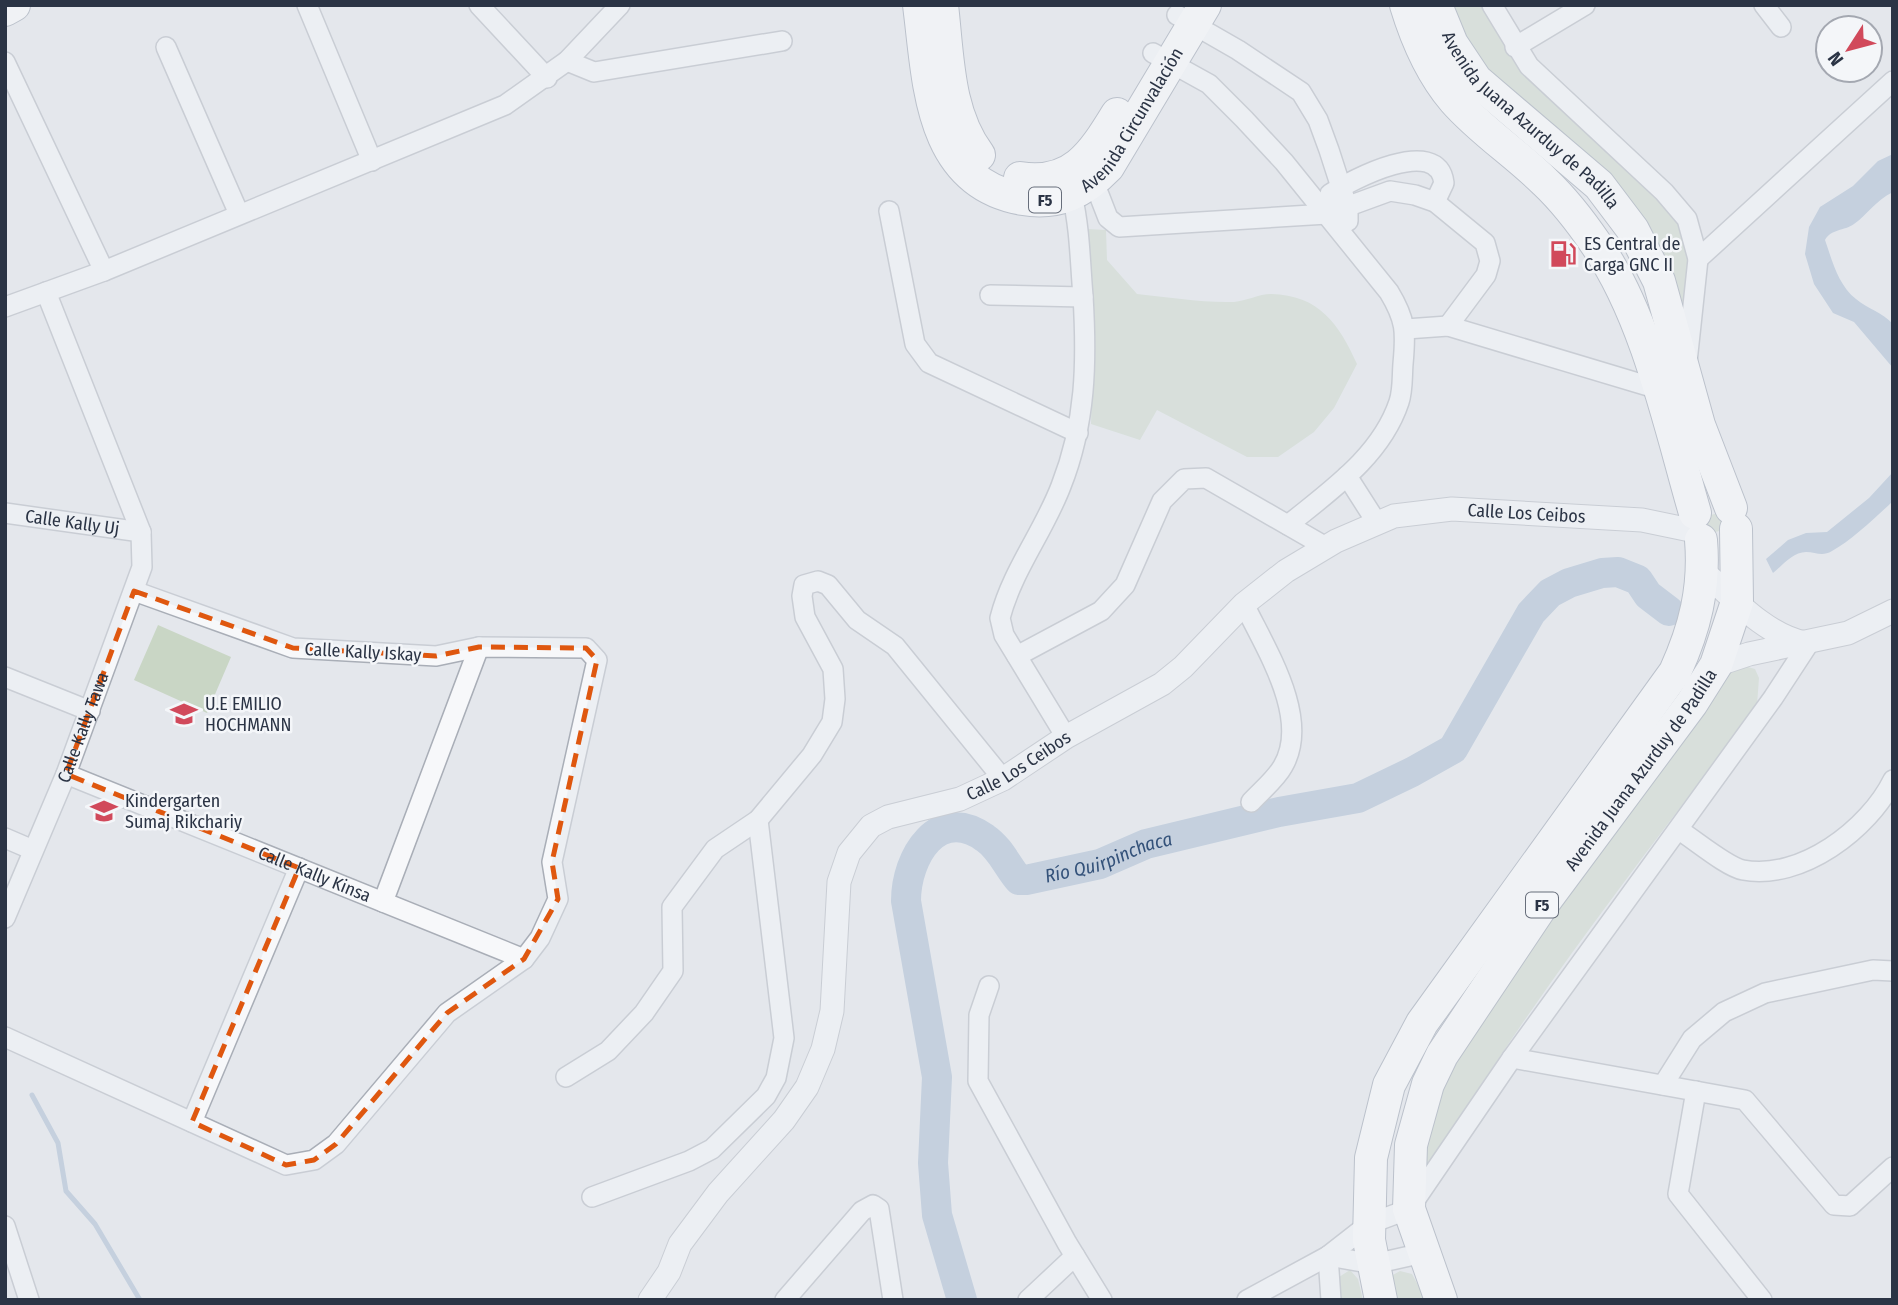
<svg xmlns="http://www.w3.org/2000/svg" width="1898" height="1305" viewBox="0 0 1898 1305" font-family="'Fira Sans Condensed',sans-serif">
  <rect width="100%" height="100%" fill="#e4e7ec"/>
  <path fill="#c9d6c5" d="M 1450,5 L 1485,5 L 1595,134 L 1681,224 L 1689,244 L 1687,327 C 1675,288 1665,247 1640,213 C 1627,194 1608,180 1590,164 C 1534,114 1479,78 1450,5 Z
    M 1087,229 L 1106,230 L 1107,260 L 1137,294 C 1168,297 1202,303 1234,302 C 1246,301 1259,294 1271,294 C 1319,295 1339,324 1357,364 L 1334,408 L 1314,432 L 1278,457 L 1247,457 L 1157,410 L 1140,440 L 1091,424 L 1092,388 Z
    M1706 523a9 9 0 1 1 18 0a9 9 0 1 1-18 0Z
    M 158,625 L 231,657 L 207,713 L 134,680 Z
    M 1741,665 L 1755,669 L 1759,678 L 1757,705 C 1641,862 1515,1017 1419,1188 L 1421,1161 L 1446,1066 L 1727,670 Z
    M 1350,1270 L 1358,1279 L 1363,1300 L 1338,1300 L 1339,1277 Z
    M 1400,1271 L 1412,1274 L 1426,1300 L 1390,1300 L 1391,1276 Z"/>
  <path fill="#9fb4cc" d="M 1893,154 L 1893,192 C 1875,201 1867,215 1854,224 C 1844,231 1831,229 1825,240 C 1832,260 1838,285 1856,299 C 1868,309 1882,312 1893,324 L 1893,368 L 1854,322 L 1833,313 L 1814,284 L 1805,254 L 1809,227 L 1820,207 L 1853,186 L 1878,161 Z
    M 1893,472 L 1893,501 C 1876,517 1852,540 1832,551 C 1822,557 1816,552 1806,552 C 1793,552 1783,565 1773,573 L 1766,559 L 1788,540 L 1806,533 L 1827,532 L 1869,498 Z"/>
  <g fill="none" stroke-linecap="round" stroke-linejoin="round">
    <path stroke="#9fb4cc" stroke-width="5" d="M 32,1095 L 58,1143 L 66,1191 L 95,1224 L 140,1300"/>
    <path stroke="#9fb4cc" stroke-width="30" id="s1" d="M 962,1300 L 937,1215 L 933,1163 L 937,1077 L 906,901 C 906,857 938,804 985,838 C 1001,849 1007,866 1019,880 L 1026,880 L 1100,864 L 1146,844 L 1279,812 L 1358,798 L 1412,772 L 1453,749 L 1531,613 L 1550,593 L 1569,583 L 1602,573 L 1618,572 L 1638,580 L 1648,595 L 1669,611"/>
    <defs>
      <g id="minor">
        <path d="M 307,5 L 372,161"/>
        <path d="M 479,5 L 547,78"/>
        <path d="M 1492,5 L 1529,66 L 1664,192 L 1687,219 L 1698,259 L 1687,362"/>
        <path d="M 1764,5 L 1781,27"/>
        <path d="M 1177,15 L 1238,50 L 1301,92 L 1318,120 L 1329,150 L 1348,209 L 1348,221"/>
        <path d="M 166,47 L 239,214"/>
        <path d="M 1515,47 L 1585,5"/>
        <path d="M 1153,53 L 1209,84 L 1244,119 L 1284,162 L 1389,292 C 1406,320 1406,332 1403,364 C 1402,376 1403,390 1399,402 C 1381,456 1331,490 1288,525"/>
        <path d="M 567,61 L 594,72 L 782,41"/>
        <path d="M 5,62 L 104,271"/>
        <path d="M 1094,182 L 1108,218 L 1119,227 L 1327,214 L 1390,191 L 1415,195 L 1435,202 L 1485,243 L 1490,261 L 1486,275 L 1448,326"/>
        <path d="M 1330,194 C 1351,180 1438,134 1444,183 L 1435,202"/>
        <path d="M 889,211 L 915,344 L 929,363 L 1078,433"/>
        <path d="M 1698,259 L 1893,81"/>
        <path d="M 990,295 L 1083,297"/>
        <path d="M 5,307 L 104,271 L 505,105 L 567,61 L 620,5"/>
        <path d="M 1406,329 L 1448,326 L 1658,389"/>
        <path d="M 1347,476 L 1377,523"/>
        <path id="s2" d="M 5,513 L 141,532"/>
        <path d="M 1244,604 C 1265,648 1311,718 1283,766 C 1276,779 1261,791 1251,802"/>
        <path d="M 1017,656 L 1101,611 L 1125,585 L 1162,501 L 1184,479 L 1206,478 L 1326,547"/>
        <path d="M 5,677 L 90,711"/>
        <path d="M 1066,737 L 1004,635 L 1000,618 C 1012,571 1044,531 1061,486 C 1086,423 1087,362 1083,296 C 1080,261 1080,229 1072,195"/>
        <path id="s3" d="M 66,774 L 524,959"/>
        <path d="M 1679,830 C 1695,840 1727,867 1743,870 C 1801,881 1869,829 1893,780"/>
        <path d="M 5,838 L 33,850"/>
        <path d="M 383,902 L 479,647"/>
        <path id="s4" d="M 5,918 L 66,774 L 142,567 L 141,532 L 46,292"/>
        <path d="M 989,986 L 979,1015 L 978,1081 L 1067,1243 L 1102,1300"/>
        <path d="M 5,1037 L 286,1165 L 314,1160 L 336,1144 L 447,1013 L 524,959 L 540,938 L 558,899 L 552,862 L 597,660 L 586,648 L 479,647 L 436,656 L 293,648 L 134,591"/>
        <path d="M 1512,1058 L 1745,1100 L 1834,1205 L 1850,1206 L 1893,1167"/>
        <path d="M 566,1077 L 608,1051 L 644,1013 L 673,971 L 672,907 L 715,849 L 758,820 L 812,755 L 832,722 L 835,699 L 833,669 L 805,617 L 802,596 L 804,585 L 818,581 L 828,585 L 857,620 L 895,646 L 1003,779"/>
        <path d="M 1663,1085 L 1692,1039 L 1724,1012 L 1765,993 L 1873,970 L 1893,971"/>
        <path d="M 1696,1091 L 1678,1194 L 1762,1300"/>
        <path d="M 192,1122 L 299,868"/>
        <path d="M 592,1197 L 689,1161 L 712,1149 L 766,1096 L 776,1078 L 784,1038 L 758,820"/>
        <path d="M 5,1226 L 29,1300"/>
        <path d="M 1328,1256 L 1374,1264 L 1423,1253"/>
        <path d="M 1328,1256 L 1331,1300"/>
        <path d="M 785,1300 L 862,1211 L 873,1205 L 879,1209 L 893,1300"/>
        <path d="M 1028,1300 L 1075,1256"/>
        <path d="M 1247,1300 L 1328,1256 L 1369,1224 L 1409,1209 L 1512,1058 L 1773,698 L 1809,643"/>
      </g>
      <g id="tertiary">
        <path d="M 1703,571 C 1732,597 1765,635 1805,643"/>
        <path d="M 1716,665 L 1749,654 L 1848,633 L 1893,611"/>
        <path id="s5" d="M 650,1300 L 669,1272 L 680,1244 L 718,1193 L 784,1120 L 807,1087 L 823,1049 L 832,1011 L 839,882 L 849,853 L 871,826 L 888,817 L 960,799 L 1003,779 L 1066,737 L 1162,684 L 1183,667 L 1244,604 L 1286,571 L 1336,541 L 1394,516 L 1452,509 L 1642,520 L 1695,531"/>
      </g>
      <g id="trunk">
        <path id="s6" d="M 919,5 C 929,81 928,183 1023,199 C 1058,205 1084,192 1108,167 L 1205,5"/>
        <path d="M 942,5 C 948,56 947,112 979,155"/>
        <path d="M 1406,5 C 1416,38 1431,73 1454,100 C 1481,131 1516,153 1545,182 C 1564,200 1581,222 1596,244 C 1647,317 1670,427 1695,513"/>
        <path id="s7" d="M 1436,5 L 1452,44 L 1476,80 L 1599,185 L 1633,230 L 1659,281 L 1699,425 L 1731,508"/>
        <path d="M 5,10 L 14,5"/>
        <path d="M 1020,178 C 1072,186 1092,155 1117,114"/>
        <path d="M 1381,1300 L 1369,1240 L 1371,1158 L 1389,1085 L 1422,1023 L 1675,672 C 1695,628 1705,588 1701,540"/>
        <path id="s8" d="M 1441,1300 L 1409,1209 L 1411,1145 L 1428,1084 L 1442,1055 L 1545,901 L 1692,703 L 1716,665 L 1737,602 L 1736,529"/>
      </g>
    </defs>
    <use href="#minor" stroke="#a9aeb7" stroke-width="22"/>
    <use href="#tertiary" stroke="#a9aeb7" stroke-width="25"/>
    <use href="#trunk" stroke="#8b94a3" stroke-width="34"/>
    <use href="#minor" stroke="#f7f8fa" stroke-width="19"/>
    <use href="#tertiary" stroke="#f7f8fa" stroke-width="23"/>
    <use href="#trunk" stroke="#fff" stroke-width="32"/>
  </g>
  <path d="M0 0H1898V1305H0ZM 134,591 L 293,648 L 436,656 L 479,647 L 586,648 L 597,660 L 552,862 L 558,899 L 524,959 L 447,1013 L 336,1144 L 314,1160 L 286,1165 L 192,1122 L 299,868 L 66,774 Z" fill="#e4e7ec" fill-opacity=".55" fill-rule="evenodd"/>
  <path fill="none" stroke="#df570f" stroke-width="5" stroke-dasharray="14 9" stroke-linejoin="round" d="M 134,591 L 293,648 L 436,656 L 479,647 L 586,648 L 597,660 L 552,862 L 558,899 L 524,959 L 447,1013 L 336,1144 L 314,1160 L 286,1165 L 192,1122 L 299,868 L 66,774 Z"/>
  <defs>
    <symbol id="fuel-bare" viewBox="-9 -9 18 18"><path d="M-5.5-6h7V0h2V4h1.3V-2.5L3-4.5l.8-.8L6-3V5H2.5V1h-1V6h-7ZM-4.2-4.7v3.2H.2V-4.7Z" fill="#d1495b" stroke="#f4f6f9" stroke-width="2.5" paint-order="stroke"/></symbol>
    <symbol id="school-bare" viewBox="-9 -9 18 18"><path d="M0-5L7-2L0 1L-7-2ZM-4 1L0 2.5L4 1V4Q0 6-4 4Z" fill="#d1495b" stroke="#f4f6f9" stroke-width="2.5" paint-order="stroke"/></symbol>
  </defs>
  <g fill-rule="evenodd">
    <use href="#fuel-bare" x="1544" y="235" width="38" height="38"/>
    <use href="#school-bare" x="165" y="695" width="38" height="38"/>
    <use href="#school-bare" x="85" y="792" width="38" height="38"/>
  </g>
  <g text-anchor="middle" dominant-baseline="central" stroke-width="5" stroke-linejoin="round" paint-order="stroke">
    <g fill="#f4f6f9" stroke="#676e7b" stroke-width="2">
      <rect x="1029" y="187.5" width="32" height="25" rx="5"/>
      <rect x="1526" y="892.5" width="32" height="25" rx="5"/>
    </g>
    <g font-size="16" font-weight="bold" fill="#2b3445">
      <text x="1045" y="200">F5</text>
      <text x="1542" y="905">F5</text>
    </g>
    <g font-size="18" fill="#2b3445" stroke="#f4f6f9">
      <text stroke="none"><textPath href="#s6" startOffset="387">Avenida Circunvalación</textPath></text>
      <text stroke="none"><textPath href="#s7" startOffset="152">Avenida Juana Azurduy de Padilla</textPath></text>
      <text stroke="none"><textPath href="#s5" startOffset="1290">Calle Los Ceibos</textPath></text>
      <text stroke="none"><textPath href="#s2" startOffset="68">Calle Kally Uj</textPath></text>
      <text transform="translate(363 652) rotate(3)">Calle Kally Iskay</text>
      <text stroke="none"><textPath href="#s4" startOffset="206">Calle Kally Tawa</textPath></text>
      <text stroke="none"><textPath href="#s5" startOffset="702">Calle Los Ceibos</textPath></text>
      <text stroke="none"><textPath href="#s8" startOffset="604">Avenida Juana Azurduy de Padilla</textPath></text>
      <text stroke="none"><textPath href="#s3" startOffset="268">Calle Kally Kinsa</textPath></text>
    </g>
    <g font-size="18" fill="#2b3445" stroke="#f4f6f9" text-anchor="start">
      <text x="1584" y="244">ES Central de<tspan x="1584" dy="21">Carga GNC II</tspan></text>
      <text x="205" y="704">U.E EMILIO<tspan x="205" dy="21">HOCHMANN</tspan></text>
      <text x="125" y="801">Kindergarten<tspan x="125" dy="21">Sumaj Rikchariy</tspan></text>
    </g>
    <g font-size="19" font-style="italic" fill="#34527a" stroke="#f4f6f9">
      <text stroke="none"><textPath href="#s1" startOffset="682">Río Quirpinchaca</textPath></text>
    </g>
  </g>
  <rect width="1898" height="1305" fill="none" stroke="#2b3445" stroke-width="14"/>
  <g transform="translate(1849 49) rotate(234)"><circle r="33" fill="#f4f6f9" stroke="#a4a8b1" stroke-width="2"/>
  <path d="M0-5L12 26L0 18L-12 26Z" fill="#d1495b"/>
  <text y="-10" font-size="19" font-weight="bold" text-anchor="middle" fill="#2b3445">N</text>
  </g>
</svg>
